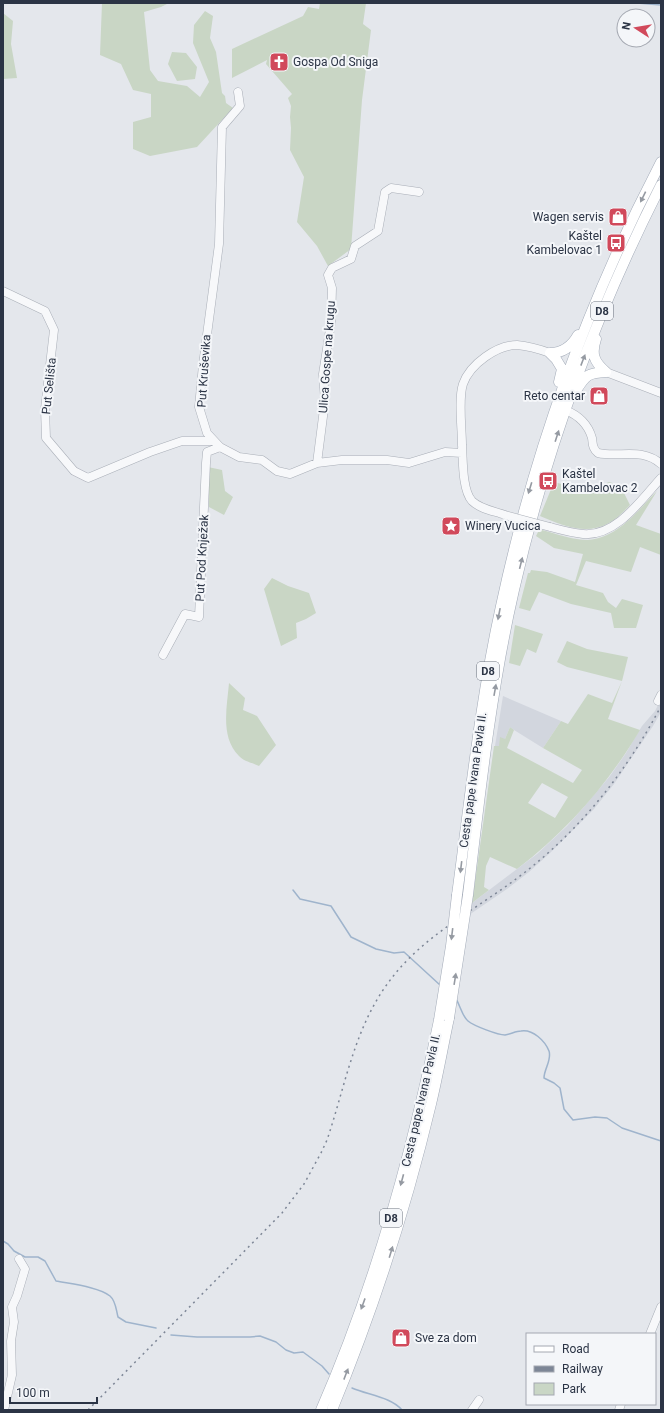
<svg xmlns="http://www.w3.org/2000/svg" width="664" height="1413" viewBox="0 0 664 1413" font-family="Roboto,sans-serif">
  <rect width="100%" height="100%" fill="#e4e7ec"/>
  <path fill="#d2d6de" d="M 503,696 L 561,721 L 543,748 L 514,730 L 510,727 L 505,739 L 499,746 L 495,746 Z
    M 661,699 L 661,712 L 653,726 L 614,784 L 594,809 L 550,853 L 529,872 L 507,889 L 469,915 L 472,903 L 537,854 L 567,826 L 583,808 L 610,776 L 626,753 L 642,726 L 655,711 Z"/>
  <path fill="#c9d6c5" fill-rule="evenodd" d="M 102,3 L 169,3 L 161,7 L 144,12 L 150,70 L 158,81 L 187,86 L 200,97 L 209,82 L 193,43 L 194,25 L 205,11 L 213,16 L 210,38 L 216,52 L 222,93 L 225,96 L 226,103 L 233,108 L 197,147 L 150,156 L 133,149 L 133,122 L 151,117 L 151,94 L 133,90 L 121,64 L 100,55 Z
    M 320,3 L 366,3 L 363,24 L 371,30 L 362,100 L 351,249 L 328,266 L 317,246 L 297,222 L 304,177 L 290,150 L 291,128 L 290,117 L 291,106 L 288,98 L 292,94 L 266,64 L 267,60 L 232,78 L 232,49 L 303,16 L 308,7 L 319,9 Z
    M 3,13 L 13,21 L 11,44 L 17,78 L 3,79 Z
    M 172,52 L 186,53 L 197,67 L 195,79 L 177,81 L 168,64 Z
    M 208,467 L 222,470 L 225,491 L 233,497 L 224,515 L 209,507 Z
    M 554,482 L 588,491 L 609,482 L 620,485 L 630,505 C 624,511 617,519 609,523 C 586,536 561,525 540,516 Z
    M 657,491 L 636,525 L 661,534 L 661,555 L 640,547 L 631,572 L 586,561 L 576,585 L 603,593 L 608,602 L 616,608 L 622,599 L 643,605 L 636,628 L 614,628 L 611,613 L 571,604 L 539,592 L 530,611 L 519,608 L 528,573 L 530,573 L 531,570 L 547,572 L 575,582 L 583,554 L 554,548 L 536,536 L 538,532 L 542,530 C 557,534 573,540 588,540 C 618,538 637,511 657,491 Z
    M 272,578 L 288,586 L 309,593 L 316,613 L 306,619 L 296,623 L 297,638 L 281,646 L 264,589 Z
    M 515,625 L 543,634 L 536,653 L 527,649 L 520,666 L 509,663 Z
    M 567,641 L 587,649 L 628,657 L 622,681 L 608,719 L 640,730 C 608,784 567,831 517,869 L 490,857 L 486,866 L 484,887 L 489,890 L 472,903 L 494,746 L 499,746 L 500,737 L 505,739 L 510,727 L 514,730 L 507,748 L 573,783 L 582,770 L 543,748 L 561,721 L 568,724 L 588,694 L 612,703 L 622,681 L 567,667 L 557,662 ZM 542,783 L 568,797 L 555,818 L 528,803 Z
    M 229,683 L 245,698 L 243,710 L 257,716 L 276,745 L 259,766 C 253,763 243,761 239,756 C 220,737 227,707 229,683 Z"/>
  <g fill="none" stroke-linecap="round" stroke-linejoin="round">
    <path stroke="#9fb4cc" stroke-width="1.5" d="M 637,3 L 661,5
      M 293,890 L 300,899 L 331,906 L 351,937 L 376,949 L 394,953 L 404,952 L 440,985
      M 456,999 C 460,1005 462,1016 468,1021 C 474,1026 498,1035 505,1035 C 511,1034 516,1031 521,1031 C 533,1029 545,1041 549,1051 C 552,1060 544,1069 544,1078 L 554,1083 L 560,1088 L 564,1109 L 573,1120 L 595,1117 L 607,1118 L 622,1128 L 661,1141
      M 3,1241 L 8,1244 L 14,1251 L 25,1257 L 38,1257 L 45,1261 L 56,1281 C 71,1284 99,1287 110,1296 C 116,1301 116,1310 118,1317 L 126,1322 L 156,1328
      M 171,1335 L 197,1337 L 250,1337 L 260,1336 L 276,1342 L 286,1350 L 294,1353 L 303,1352 L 322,1366 L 329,1374
      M 352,1388 C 368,1395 391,1397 402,1410"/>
    <defs>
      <path id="minor" d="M 238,92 L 240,106 L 222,127 L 219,244 L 203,365 L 199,407 L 207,433 L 220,447 L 239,457 L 262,460 L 277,471 L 290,474 L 317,463 L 342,460 L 387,460 L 409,463 L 445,452 L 462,453
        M 3,291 L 45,311 L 54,330 L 45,409 L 46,438 L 74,471 L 88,478 L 150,452 L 182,441 L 214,441
        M 606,372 L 661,393
        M 565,410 C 578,415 588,424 592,438 C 593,444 592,448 598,453 C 619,458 642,447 661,464
        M 317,463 L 325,401 L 323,374 L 331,323 L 332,288 L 328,275 L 332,268 L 351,259 L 355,246 L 378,231 L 385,192 L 391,188 L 419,192
        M 505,515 C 494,511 480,509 472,501 C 462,490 463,459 462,445 C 462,428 458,399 463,384 C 470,364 497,345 517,345 C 529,346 539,349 550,353
        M 550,527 C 561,530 572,533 583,534 C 616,537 641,500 661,478
        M 163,655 L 185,614 L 199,617 L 206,463 L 207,452 L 220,447
        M 658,701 L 661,695
        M 650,1334 L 661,1307
        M 4,1410 L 12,1375 L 11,1341 L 14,1322 L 12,1307 L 17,1296 L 25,1269 L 19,1259
        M 472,1410 L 479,1400
        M 619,1410 L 621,1404"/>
      <path id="major" d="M 596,339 C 591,354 594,362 606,372
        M 550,353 L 556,359 L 562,369 L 559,382
        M 550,353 C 563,353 572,346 578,335
        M 577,389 C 586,375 588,373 606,372
        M 457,895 C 470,799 480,701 501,606 C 534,452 588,302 661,162
        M 468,895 C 480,793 491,690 514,590 C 546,449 596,313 661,185
        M 321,1410 C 376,1284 412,1153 439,1020
        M 332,1410 C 373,1311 406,1209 431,1104 C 438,1075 443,1046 449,1018"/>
    </defs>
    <use href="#minor" stroke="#a9aeb7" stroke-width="9"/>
    <use href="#major" stroke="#a3abb8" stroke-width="11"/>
    <use href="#minor" stroke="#f7f8fa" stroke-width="8"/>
    <use href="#major" stroke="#fff" stroke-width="10"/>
    <path stroke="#7d8696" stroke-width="1.5" stroke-dasharray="2 4" stroke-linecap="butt" d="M 88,1410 L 282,1213 L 304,1184 L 321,1153 L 327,1140 C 345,1087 354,1029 388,983 C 421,937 472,912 516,879 C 577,834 626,773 661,706"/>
    <defs>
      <path id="minor-bridge" d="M 505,515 L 550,527"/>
      <path id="major-bridge" d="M 449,1018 L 468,895
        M 439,1020 L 451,946 L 457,895"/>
    </defs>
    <use href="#minor-bridge" stroke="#a9aeb7" stroke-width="9" stroke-linecap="butt"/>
    <use href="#major-bridge" stroke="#a3abb8" stroke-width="11" stroke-linecap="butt"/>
    <use href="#minor-bridge" stroke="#f7f8fa" stroke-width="8"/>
    <use href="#major-bridge" stroke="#fff" stroke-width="10"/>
  </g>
  <defs><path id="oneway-solid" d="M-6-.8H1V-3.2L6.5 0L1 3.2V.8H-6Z"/></defs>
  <g fill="#959aa2">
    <use href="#oneway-solid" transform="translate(643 197) rotate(116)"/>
    <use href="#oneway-solid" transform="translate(583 360) rotate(-69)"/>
    <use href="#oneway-solid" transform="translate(557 436) rotate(-72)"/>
    <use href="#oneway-solid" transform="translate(530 488) rotate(107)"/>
    <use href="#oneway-solid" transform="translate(521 563) rotate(-76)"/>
    <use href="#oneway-solid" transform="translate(499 614) rotate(101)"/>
    <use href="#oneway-solid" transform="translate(495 690) rotate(-80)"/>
    <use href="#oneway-solid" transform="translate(461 867) rotate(97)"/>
    <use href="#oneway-solid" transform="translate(452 934) rotate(97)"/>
    <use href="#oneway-solid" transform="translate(455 979) rotate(-81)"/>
    <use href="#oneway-solid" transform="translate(402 1180) rotate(105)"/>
    <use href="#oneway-solid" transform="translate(391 1252) rotate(-73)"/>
    <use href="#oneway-solid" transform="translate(363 1304) rotate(110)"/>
    <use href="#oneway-solid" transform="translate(346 1374) rotate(-69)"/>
  </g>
  <defs>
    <symbol id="church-square" viewBox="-11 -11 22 22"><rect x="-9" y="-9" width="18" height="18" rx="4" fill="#d1495b" stroke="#f4f6f9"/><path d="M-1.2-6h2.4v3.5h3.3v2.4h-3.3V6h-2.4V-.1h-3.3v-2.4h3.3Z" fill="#fff"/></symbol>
    <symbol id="shop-square" viewBox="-11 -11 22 22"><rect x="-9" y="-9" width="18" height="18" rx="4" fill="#d1495b" stroke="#f4f6f9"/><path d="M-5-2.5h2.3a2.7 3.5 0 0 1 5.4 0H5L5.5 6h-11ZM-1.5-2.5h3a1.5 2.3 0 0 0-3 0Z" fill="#fff"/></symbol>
    <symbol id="bus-square" viewBox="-11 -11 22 22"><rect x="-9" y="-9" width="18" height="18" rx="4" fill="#d1495b" stroke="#f4f6f9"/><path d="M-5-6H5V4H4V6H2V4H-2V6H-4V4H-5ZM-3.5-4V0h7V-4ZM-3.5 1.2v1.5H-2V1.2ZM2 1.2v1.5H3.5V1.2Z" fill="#fff"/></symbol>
    <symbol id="sight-square" viewBox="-11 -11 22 22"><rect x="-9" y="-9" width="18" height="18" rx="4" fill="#d1495b" stroke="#f4f6f9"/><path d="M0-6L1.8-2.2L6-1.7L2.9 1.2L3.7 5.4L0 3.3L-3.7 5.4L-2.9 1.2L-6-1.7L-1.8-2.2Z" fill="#fff"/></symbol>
  </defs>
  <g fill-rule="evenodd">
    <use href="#church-square" x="268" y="51" width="22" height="22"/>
    <use href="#shop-square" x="607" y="206" width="22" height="22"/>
    <use href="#bus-square" x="605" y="232" width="22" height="22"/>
    <use href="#shop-square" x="588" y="385" width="22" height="22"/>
    <use href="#bus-square" x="537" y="470" width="22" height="22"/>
    <use href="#sight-square" x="440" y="515" width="22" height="22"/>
    <use href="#shop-square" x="390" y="1327" width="22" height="22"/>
  </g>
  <g text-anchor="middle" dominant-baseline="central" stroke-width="4" stroke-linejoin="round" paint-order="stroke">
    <g fill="#f4f6f9" stroke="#676e7b" stroke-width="1">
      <rect x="591" y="302" width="22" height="18" rx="3"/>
      <rect x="477" y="662" width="22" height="18" rx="3"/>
      <rect x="380" y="1209" width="22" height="18" rx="3"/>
    </g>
    <g font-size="11" font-weight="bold" fill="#2b3445">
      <text x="602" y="311">D8</text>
      <text x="488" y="671">D8</text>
      <text x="391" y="1218">D8</text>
    </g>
    <g font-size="12" fill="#2b3445" stroke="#f4f6f9" text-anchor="start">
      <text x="293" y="62">Gospa Od Sniga</text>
      <text x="604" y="217" text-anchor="end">Wagen servis</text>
      <text x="602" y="236" text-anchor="end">Kaštel<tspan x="602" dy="14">Kambelovac 1</tspan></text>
      <text x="585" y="396" text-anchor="end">Reto centar</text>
      <text x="562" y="474">Kaštel<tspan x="562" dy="14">Kambelovac 2</tspan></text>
      <text x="465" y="526">Winery Vucica</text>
      <text x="415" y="1338">Sve za dom</text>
    </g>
    <g font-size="12" fill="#2b3445" stroke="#f4f6f9">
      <text transform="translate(327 357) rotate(-86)">Ulica Gospe na krugu</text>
      <text transform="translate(204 371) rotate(-86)">Put Kruševika</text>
      <text transform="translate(49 386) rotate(-84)">Put Selišta</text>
      <text transform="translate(202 558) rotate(-87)">Put Pod Knježak</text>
      <text transform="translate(473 780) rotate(-82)">Cesta pape Ivana Pavla II.</text>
      <text transform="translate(421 1100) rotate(-77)">Cesta pape Ivana Pavla II.</text>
    </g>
  </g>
  <rect width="664" height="1413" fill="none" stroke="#2b3445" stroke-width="8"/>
  <rect x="526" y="1333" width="130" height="72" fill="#f4f6f9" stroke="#a4a8b1"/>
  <rect x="534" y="1346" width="20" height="6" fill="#ffffff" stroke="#a4a8b1"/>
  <text x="562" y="1353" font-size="12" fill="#2b3445">Road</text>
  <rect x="534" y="1366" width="20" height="6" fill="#7d8696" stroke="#a4a8b1"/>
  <text x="562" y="1373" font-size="12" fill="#2b3445">Railway</text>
  <rect x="534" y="1383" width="20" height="12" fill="#c9d6c5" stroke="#a4a8b1"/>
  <text x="562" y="1393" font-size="12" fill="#2b3445">Park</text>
  <g transform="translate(636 28) rotate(282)"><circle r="19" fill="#f4f6f9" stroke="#a4a8b1"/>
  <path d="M0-3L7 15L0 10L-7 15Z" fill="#d1495b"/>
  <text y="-6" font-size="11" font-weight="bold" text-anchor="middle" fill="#2b3445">N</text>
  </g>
  <path d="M10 1397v6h87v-6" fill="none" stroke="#2b3445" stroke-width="2"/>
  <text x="16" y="1397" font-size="12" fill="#2b3445" stroke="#f4f6f9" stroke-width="3" paint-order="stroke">100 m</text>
</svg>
